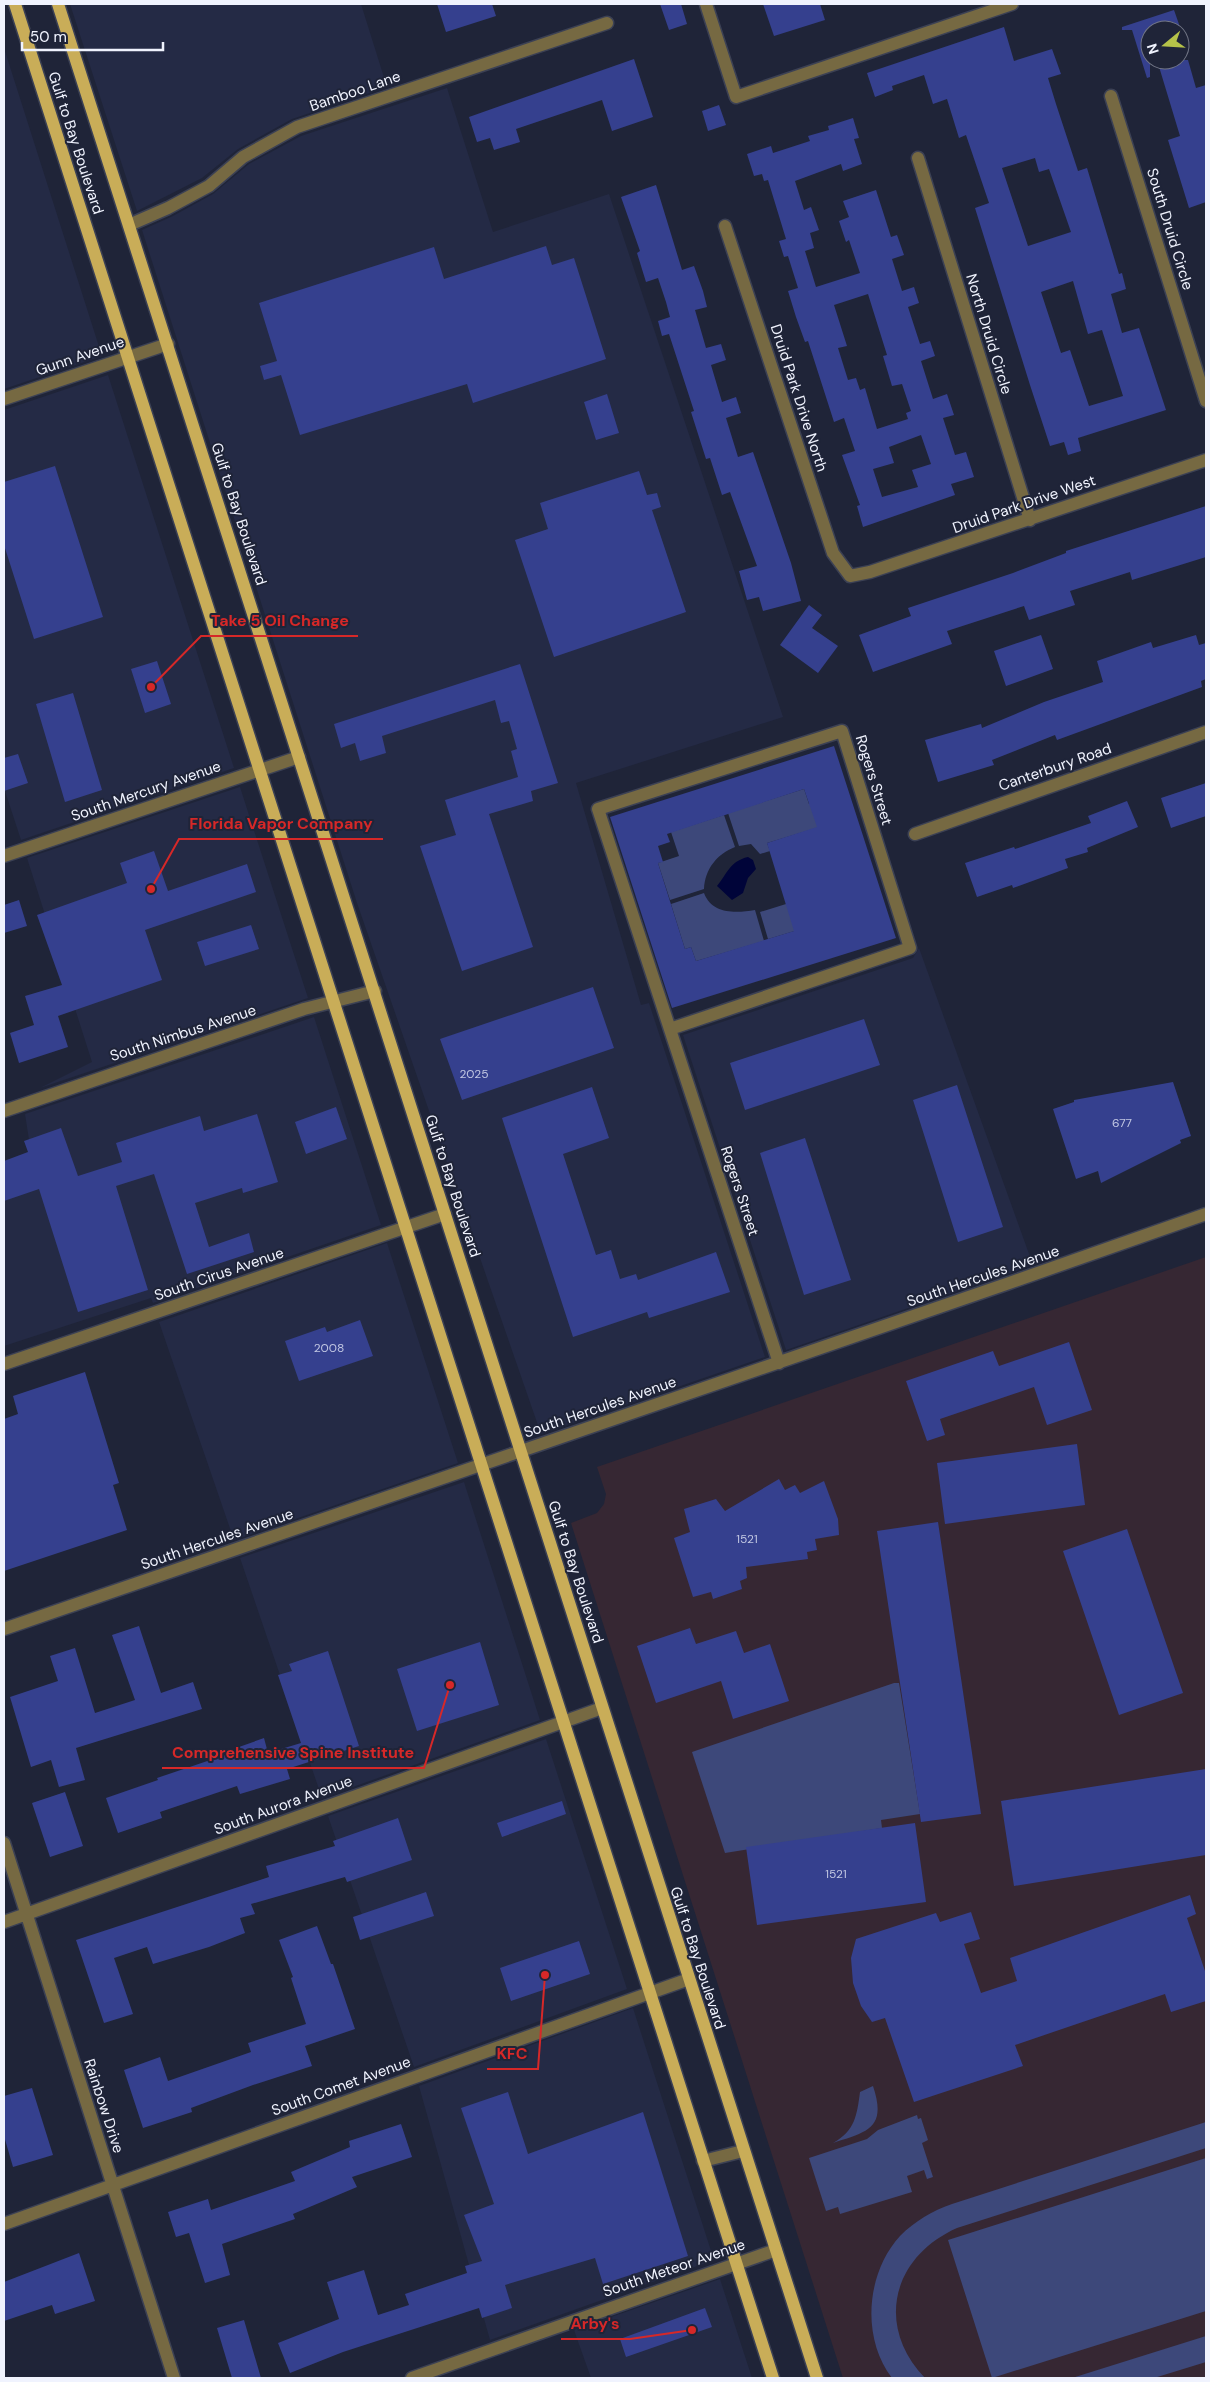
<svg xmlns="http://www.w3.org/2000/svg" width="1210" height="2382" viewBox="0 0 1210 2382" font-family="'DM Sans',sans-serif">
  <rect width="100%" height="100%" fill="#1f2438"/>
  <path fill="#242a45" d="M 70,4 L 361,4 L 387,87 L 292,119 L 238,149 L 202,178 L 137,211 Z
    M 4,48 L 102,356 L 4,389 Z
    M 447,88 L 493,232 L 609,194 L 783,717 L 576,783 L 641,1005 L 649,1003 L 765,1357 L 541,1434 L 357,903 L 142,230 L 173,216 L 213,194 L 249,164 L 301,136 Z
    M 108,375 L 234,768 L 21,840 L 4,788 L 4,410 Z
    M 240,787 L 308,998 L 40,1088 L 92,1062 L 27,858 Z
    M 919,948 L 1033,1265 L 786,1350 L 683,1035 L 913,958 Z
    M 314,1017 L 381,1225 L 153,1303 L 151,1298 L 4,1346 L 4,1201 L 36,1185 L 25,1114 Z
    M 387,1243 L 458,1463 L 234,1540 L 159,1322 Z
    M 464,1482 L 540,1720 L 322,1798 L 240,1558 Z
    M 546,1739 L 627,1989 L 414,2067 L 328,1816 Z
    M 633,2008 L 714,2260 L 490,2340 L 419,2086 Z
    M 720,2279 L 752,2378 L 591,2378 L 574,2330 Z"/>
  <path fill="#362733" d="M 1206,1257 L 1206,2378 L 843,2378 L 571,1523 L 597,1513 L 604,1504 L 606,1494 L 597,1467 Z"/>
  <path fill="#3d487a" d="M 804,789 L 809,804 L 815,803 L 823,826 L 767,843 L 770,851 L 760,854 L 751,844 L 739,846 L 728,813 Z
    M 724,815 L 735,847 C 717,854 705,869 704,889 L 670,900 L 658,863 L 679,856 L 671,832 Z
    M 704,893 C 712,915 737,913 755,910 L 764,941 L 696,961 L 691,947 L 685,949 L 671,904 Z
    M 786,904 L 844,916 L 768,939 L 760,912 Z
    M 894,1683 L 899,1683 L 920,1814 L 881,1820 L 882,1828 L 725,1853 L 692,1752 Z
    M 873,2086 C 887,2128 868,2132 833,2143 C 855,2131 857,2115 860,2092 Z
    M 917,2115 L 918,2119 L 921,2118 L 928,2140 L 922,2143 L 933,2177 L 927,2179 L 924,2170 L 907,2176 L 912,2192 L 840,2214 L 838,2207 L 826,2211 L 809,2158 L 867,2139 L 878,2130 Z
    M 1206,2122 L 1206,2148 L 957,2228 C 892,2257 875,2326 925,2378 L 892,2378 C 861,2338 866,2273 900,2236 C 915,2221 932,2211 952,2204 Z
    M 1206,2158 L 1206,2311 L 992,2378 L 948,2240 Z
    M 1206,2336 L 1206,2362 L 1154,2378 L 1072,2378 Z"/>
  <path fill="#000439" d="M 748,857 L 753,860 L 756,869 L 748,878 L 743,893 L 732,900 L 717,886 C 727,874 730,861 748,857 Z"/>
  <path fill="#35408e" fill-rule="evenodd" d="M 437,4 L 492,4 L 496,16 L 446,32 Z
    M 660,4 L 681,4 L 687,24 L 669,30 Z
    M 763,4 L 820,4 L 825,20 L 774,36 Z
    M 1174,10 L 1181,30 L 1150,30 L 1150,77 L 1147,78 L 1132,30 L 1122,30 L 1122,27 Z
    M 1004,27 L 1014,61 L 1052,49 L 1061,74 L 1048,78 L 1056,104 L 1078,171 L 1087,168 L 1119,274 L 1122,273 L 1126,289 L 1111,294 L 1122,333 L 1139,328 L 1166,410 L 1078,438 L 1081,451 L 1068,455 L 1064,442 L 1050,446 L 1030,385 L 975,208 L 989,203 L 966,135 L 959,138 L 947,99 L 933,104 L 924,75 L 892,86 L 893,90 L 875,97 L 867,73 ZM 1035,158 L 1039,172 L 1049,169 L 1071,232 L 1028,246 L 1002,168 ZM 1073,281 L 1088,334 L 1102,330 L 1123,396 L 1089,406 L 1070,350 L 1061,353 L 1041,292 Z
    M 634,59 L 653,117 L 612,131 L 602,100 L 516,129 L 520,142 L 494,150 L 490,138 L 477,142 L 469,117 Z
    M 1157,60 L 1188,60 L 1196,88 L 1206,85 L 1206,202 L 1189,208 L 1168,140 L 1180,136 Z
    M 719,105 L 726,125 L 708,131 L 702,111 Z
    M 853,118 L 859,138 L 854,139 L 862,164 L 843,171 L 841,164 L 795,181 L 804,210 L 811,207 L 819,230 L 810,233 L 814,248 L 805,251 L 816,287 L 860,273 L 849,240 L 846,242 L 839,221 L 849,217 L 843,201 L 876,190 L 891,237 L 897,235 L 904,255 L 892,259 L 902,291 L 914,287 L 919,303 L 908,307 L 920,344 L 930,341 L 935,356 L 921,361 L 933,399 L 947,394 L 954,415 L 943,418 L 955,455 L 966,452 L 974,477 L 951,484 L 955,495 L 863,527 L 857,506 L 860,505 L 842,455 L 855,451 L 844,418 L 834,422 L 808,341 L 805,342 L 796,317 L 788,291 L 798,288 L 788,256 L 784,257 L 779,241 L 786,239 L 768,180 L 764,181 L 762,174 L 754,176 L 747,154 L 771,146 L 773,153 L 810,141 L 808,136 L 829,130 L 828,126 ZM 868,294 L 887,355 L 883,356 L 892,386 L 902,384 L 911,411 L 906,413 L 908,419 L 877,429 L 865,388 L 860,390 L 856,378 L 848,380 L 838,348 L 847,346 L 834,305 ZM 921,435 L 931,464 L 912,470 L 918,487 L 882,497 L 873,469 L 894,463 L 889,447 Z
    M 656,185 L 682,270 L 694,266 L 703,291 L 707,307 L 695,310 L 706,348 L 721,344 L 726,360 L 711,365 L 722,402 L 736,397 L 741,413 L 726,418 L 738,457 L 753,452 L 791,563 L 801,601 L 763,611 L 759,597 L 747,600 L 739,571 L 757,566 L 730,492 L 722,495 L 710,458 L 706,459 L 691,412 L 694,411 L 669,334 L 662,336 L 658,321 L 670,317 L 666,302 L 658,278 L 646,282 L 637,253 L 640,251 L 621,197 Z
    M 546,246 L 552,265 L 574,258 L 606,359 L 473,403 L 467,384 L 300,435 L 281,375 L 264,380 L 260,366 L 277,361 L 259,303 L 434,247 L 444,279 Z
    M 607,394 L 619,433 L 596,440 L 584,402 Z
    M 55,466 L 103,617 L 34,639 L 4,545 L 4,482 Z
    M 639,471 L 647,495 L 657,493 L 661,507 L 652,510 L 686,612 L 554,657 L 515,540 L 548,529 L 540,503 Z
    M 1206,506 L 1206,557 L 1132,580 L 1130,572 L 1070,591 L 1075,605 L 1029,620 L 1024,606 L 947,631 L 952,644 L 873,672 L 859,635 L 911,616 L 908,608 L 1013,573 L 1066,553 L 1066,551 Z
    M 809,605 L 822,615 L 812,628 L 838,646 L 818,673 L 780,645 Z
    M 1041,635 L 1053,669 L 1006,686 L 994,651 Z
    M 1196,635 L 1199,645 L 1206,643 L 1206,679 L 1201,681 L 1202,687 L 1057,740 L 1055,735 L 992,760 L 994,765 L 938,782 L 925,740 L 981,724 L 982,728 L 1044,702 L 1103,682 L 1097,661 L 1151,642 L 1153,648 Z
    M 157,661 L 171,704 L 145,713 L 131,669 Z
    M 520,664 L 558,783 L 531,791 L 533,801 L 489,814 L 533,947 L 462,971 L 420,846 L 456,835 L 445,800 L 518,777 L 511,751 L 517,749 L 509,721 L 501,723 L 495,700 L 382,736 L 386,753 L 360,761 L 355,743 L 341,748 L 334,724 Z
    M 73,693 L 102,790 L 65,802 L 36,704 Z
    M 834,746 L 896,938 L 672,1008 L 610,817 ZM 804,789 L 817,827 L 767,843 L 794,931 L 696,961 L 691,947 L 685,949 L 658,863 L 663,862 L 658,846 L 670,842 L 667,834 Z
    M 18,754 L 28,783 L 4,791 L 4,758 Z
    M 1206,783 L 1206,816 L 1171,828 L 1161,798 Z
    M 1127,801 L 1138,827 L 1087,848 L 1088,852 L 1065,859 L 1068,868 L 1013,888 L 1012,885 L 977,897 L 965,863 L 1014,847 L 1015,849 L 1091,823 L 1088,816 Z
    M 154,851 L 168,891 L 247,864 L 256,892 L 145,930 L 162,980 L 58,1016 L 68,1047 L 19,1063 L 10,1033 L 34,1025 L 25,996 L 62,985 L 37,915 L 127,883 L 120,863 Z
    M 19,900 L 27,926 L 4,933 L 4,905 Z
    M 251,925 L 259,949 L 205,966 L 197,942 Z
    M 593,987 L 614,1048 L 462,1100 L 440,1039 Z
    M 864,1019 L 880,1065 L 745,1110 L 730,1063 Z
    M 1173,1082 L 1191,1136 L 1180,1140 L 1181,1143 L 1101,1183 L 1098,1171 L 1076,1179 L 1053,1109 L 1074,1102 L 1074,1100 Z
    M 957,1085 L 1003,1227 L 958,1242 L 913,1100 Z
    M 592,1087 L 609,1138 L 563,1154 L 596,1255 L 611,1250 L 620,1279 L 636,1274 L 638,1280 L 716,1252 L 730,1292 L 649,1318 L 647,1312 L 573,1337 L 502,1118 Z
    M 336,1107 L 347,1139 L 306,1154 L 295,1122 Z
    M 257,1114 L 278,1182 L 243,1193 L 242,1188 L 195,1203 L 209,1247 L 249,1233 L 254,1252 L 187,1274 L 154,1174 L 116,1186 L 148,1290 L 78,1312 L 39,1189 L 4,1201 L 4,1161 L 28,1152 L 24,1141 L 61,1128 L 78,1176 L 122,1162 L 116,1143 L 200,1116 L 204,1131 Z
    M 805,1138 L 851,1280 L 804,1295 L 760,1153 Z
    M 360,1320 L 373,1356 L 299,1381 L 285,1341 L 325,1327 L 327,1332 Z
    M 1069,1342 L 1092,1410 L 1047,1425 L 1034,1387 L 940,1419 L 945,1435 L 927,1441 L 906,1381 L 993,1351 L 999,1366 Z
    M 85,1372 L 119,1483 L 113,1485 L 127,1530 L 4,1571 L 4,1419 L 18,1414 L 13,1396 Z
    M 1077,1444 L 1085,1505 L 945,1524 L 937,1463 Z
    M 779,1479 L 785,1490 L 795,1485 L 800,1493 L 824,1481 L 838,1519 L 839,1535 L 815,1539 L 817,1550 L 807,1552 L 808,1559 L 746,1567 L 747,1578 L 740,1581 L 742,1589 L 713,1599 L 711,1592 L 693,1597 L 674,1538 L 690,1532 L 684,1509 L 716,1499 L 725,1511 Z
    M 938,1522 L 981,1814 L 921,1822 L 877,1531 Z
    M 1127,1529 L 1183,1693 L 1119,1715 L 1063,1551 Z
    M 139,1626 L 161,1693 L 193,1682 L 202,1709 L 76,1748 L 85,1780 L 59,1787 L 51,1760 L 31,1767 L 10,1697 L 58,1681 L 50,1656 L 75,1648 L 95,1713 L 135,1700 L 112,1635 Z
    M 690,1628 L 696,1644 L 736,1631 L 744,1653 L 770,1644 L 789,1701 L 733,1719 L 721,1681 L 656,1703 L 637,1646 Z
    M 480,1642 L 499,1705 L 417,1731 L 397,1669 Z
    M 328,1651 L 359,1746 L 287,1769 L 290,1779 L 240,1794 L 237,1786 L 160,1812 L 162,1818 L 118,1833 L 106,1798 L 158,1780 L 157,1778 L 240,1750 L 239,1747 L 264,1738 L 268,1753 L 301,1743 L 278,1675 L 292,1671 L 289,1664 Z
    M 1206,1769 L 1206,1855 L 1014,1886 L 1001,1801 Z
    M 65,1792 L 83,1846 L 50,1857 L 32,1803 Z
    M 562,1801 L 566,1814 L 502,1837 L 497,1823 Z
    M 398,1818 L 412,1860 L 347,1882 L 345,1877 L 251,1904 L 255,1914 L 240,1918 L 245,1933 L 209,1947 L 153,1964 L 147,1947 L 114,1958 L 133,2014 L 104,2023 L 76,1940 L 269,1877 L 266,1866 L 335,1846 L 333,1841 Z
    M 915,1823 L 926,1902 L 757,1925 L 746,1847 Z
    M 426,1892 L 434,1916 L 360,1940 L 353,1917 Z
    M 1190,1895 L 1196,1914 L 1187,1918 L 1206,1974 L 1206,2001 L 1171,2012 L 1165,1994 L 1015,2045 L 1023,2066 L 914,2102 L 885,2018 L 872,2022 L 861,2006 L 853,1983 L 851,1958 L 856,1939 L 936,1913 L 940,1922 L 971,1912 L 980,1939 L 964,1944 L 981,1993 L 1017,1981 L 1010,1958 Z
    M 317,1926 L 331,1964 L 333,1964 L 355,2029 L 305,2046 L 312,2066 L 253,2085 L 191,2108 L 192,2112 L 143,2128 L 124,2070 L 160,2057 L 168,2081 L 251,2052 L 248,2043 L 306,2024 L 291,1978 L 293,1977 L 279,1940 Z
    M 579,1941 L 590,1974 L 511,2001 L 500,1968 Z
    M 32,2088 L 53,2155 L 13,2167 L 4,2136 L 4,2096 Z
    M 508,2092 L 528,2154 L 643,2112 L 688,2256 L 603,2284 L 595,2258 L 505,2285 L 512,2308 L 482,2318 L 479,2308 L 343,2352 L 290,2373 L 278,2343 L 339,2319 L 327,2282 L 364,2270 L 378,2315 L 409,2305 L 405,2294 L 467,2273 L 465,2266 L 482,2261 L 464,2215 L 494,2204 L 461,2108 Z
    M 401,2124 L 412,2157 L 352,2177 L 357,2187 L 293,2214 L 295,2219 L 222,2244 L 230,2275 L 205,2283 L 189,2233 L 176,2237 L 168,2212 L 208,2199 L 211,2210 L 295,2181 L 291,2172 L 350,2147 L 349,2141 Z
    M 79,2253 L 95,2301 L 55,2314 L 52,2305 L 4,2321 L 4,2282 Z
    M 705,2308 L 712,2327 L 626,2357 L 620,2339 Z
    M 244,2320 L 261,2378 L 232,2378 L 217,2328 Z"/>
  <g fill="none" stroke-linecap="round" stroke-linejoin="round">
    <defs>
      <path id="minor" d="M 706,4 L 736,97 L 1012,4
        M 1111,96 L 1206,401
        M 918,158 L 1030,520
        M 129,225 L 168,208 L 209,186 L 243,157 L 297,127 L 607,23
        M 725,226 L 833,553 L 850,576 L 870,572 L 1206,460
        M 4,399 L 168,344
        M 915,834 L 1206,732
        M 4,856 L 299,757
        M 670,1029 L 910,948 L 842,731 L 598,809 L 779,1363
        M 4,1111 L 304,1009 L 375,991
        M 4,1364 L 445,1214
        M 4,1629 C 404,1491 806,1355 1206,1214
        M 4,1843 L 174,2378
        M 4,1922 L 602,1708
        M 703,2161 L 743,2151
        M 4,2224 L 689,1979
        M 412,2378 L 776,2250"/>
      <path id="major" d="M 15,4 L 773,2378
        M 58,4 L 817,2378"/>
    </defs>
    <use href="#minor" stroke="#3c4154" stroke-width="15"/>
    <use href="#major" stroke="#3c4154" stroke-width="15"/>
    <use href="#minor" stroke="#766942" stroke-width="12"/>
    <use href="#major" stroke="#c9ad58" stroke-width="12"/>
  </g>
  <g text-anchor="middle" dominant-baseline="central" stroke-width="4" stroke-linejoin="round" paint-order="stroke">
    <g font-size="12" fill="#c1c6e2">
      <text x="474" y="1074">2025</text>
      <text x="1122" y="1123">677</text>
      <text x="329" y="1348">2008</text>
      <text x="747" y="1539">1521</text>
      <text x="836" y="1874">1521</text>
    </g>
    <g font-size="15" fill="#f0f3fe" stroke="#1f2438">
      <text transform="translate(355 91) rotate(-19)">Bamboo Lane</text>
      <text transform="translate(76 143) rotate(72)">Gulf to Bay Boulevard</text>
      <text transform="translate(1170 229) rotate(73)">South Druid Circle</text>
      <text transform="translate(989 334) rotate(73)">North Druid Circle</text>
      <text transform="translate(80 356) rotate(-19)">Gunn Avenue</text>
      <text transform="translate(799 398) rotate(72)">Druid Park Drive North</text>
      <text transform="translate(1024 504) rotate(-19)">Druid Park Drive West</text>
      <text transform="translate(239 514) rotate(72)">Gulf to Bay Boulevard</text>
      <text transform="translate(1055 767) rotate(-19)">Canterbury Road</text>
      <text transform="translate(874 780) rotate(73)">Rogers Street</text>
      <text transform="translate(146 791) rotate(-19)">South Mercury Avenue</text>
      <text transform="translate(183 1033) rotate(-18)">South Nimbus Avenue</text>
      <text transform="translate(453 1186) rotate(72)">Gulf to Bay Boulevard</text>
      <text transform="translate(740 1191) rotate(72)">Rogers Street</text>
      <text transform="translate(219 1274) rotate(-19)">South Cirus Avenue</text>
      <text transform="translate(983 1276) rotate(-19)">South Hercules Avenue</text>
      <text transform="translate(600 1407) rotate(-19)">South Hercules Avenue</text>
      <text transform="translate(217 1539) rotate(-19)">South Hercules Avenue</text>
      <text transform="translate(576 1572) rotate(72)">Gulf to Bay Boulevard</text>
      <text transform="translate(283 1805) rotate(-20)">South Aurora Avenue</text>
      <text transform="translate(698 1958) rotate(72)">Gulf to Bay Boulevard</text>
      <text transform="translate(341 2086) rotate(-20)">South Comet Avenue</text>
      <text transform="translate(104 2106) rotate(72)">Rainbow Drive</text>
      <text transform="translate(674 2268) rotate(-19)">South Meteor Avenue</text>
    </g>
  </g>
  <path fill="none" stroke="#d62828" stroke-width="2" d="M151 687L201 636H358M151 889L179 839H383M450 1685L424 1768H162M545 1975L538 2069H487M692 2330L630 2339H561"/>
  <g fill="#d62828" stroke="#1f2438" stroke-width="2">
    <circle cx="151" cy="687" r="5"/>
    <circle cx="151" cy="889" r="5"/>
    <circle cx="450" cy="1685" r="5"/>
    <circle cx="545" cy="1975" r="5"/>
    <circle cx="692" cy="2330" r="5"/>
  </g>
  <g font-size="16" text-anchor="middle" font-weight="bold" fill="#d62828" stroke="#1f2438" stroke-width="4" stroke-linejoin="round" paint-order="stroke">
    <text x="280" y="626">Take 5 Oil Change</text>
    <text x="281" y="829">Florida Vapor Company</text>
    <text x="293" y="1758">Comprehensive Spine Institute</text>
    <text x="512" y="2059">KFC</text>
    <text x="595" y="2329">Arby's</text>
  </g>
  <rect width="1210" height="2382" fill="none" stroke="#f0f3fe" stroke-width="10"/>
  <g transform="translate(1165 45) rotate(252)"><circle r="24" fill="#1f2438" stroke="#737787"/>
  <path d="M0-4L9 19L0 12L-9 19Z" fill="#b5c249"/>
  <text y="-8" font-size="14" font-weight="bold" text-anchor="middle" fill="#f0f3fe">N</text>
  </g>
  <path d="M22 42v8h141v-8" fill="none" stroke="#f0f3fe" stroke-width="2.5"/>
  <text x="30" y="42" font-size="15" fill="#f0f3fe" stroke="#1f2438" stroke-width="4" paint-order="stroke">50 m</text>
</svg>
